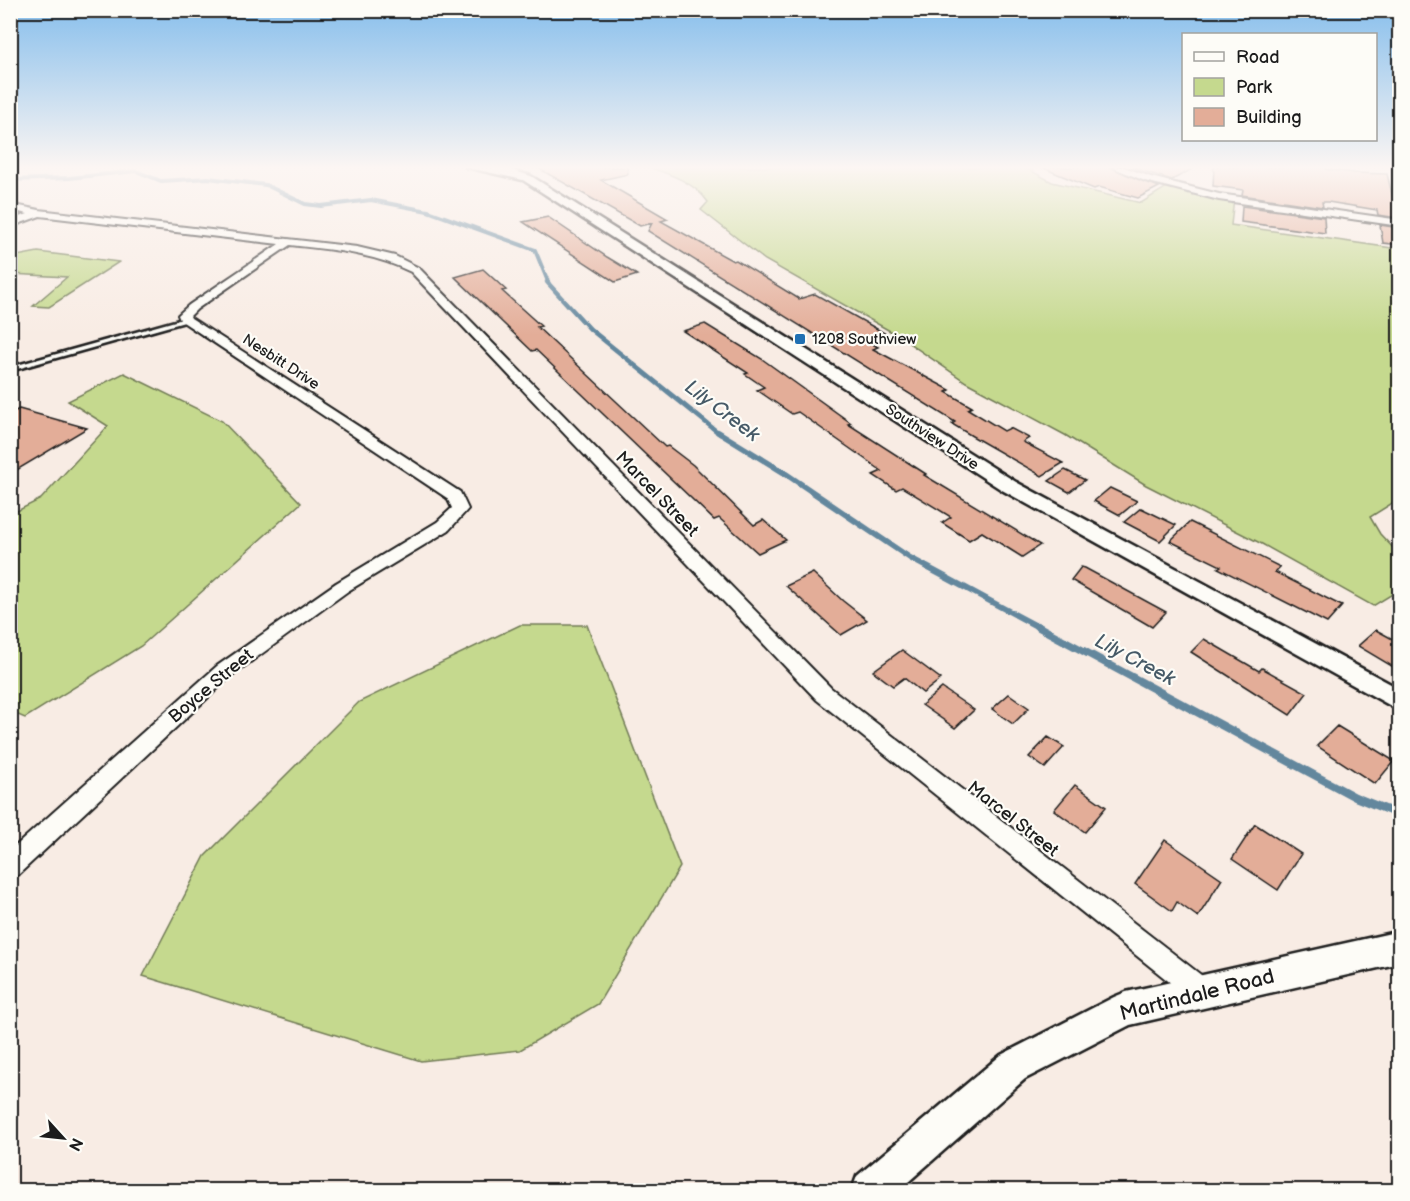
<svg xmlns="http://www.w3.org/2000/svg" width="1410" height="1201" viewBox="0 0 1410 1201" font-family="'Balsamiq Sans',sans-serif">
  <rect width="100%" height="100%" fill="#f8ece4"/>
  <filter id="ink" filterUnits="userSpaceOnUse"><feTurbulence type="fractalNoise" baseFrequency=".0167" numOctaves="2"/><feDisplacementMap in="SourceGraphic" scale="12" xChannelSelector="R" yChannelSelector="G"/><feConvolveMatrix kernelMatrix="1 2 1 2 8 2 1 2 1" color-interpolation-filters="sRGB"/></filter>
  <g filter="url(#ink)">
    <path fill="#c5d98e" stroke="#707a55" stroke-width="1.5" d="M 648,167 L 1024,167 L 1052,182 L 1141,203 L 1170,185 L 1234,198 L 1231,225 L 1399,249 L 1399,499 L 1370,517 L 1380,534 L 1399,554 L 1399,590 L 1373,606 L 1262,544 L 1146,485 L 1065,435 L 966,382 L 897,335 L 765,260 L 701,210 L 708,202 C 694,182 670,174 648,167 Z
      M 38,252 L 119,262 L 49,307 L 33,306 L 67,277 L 11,274 L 11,257 Z
      M 124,373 L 222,421 L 301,503 L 141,646 L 25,718 L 11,712 L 11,514 L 41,499 L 108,426 L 68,401 Z
      M 520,625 L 587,625 L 680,867 L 598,1004 L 520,1050 L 421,1061 L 143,976 L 205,856 L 359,702 Z"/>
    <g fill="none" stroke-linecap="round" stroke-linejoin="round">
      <path stroke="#63879d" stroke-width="4" d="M 10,180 L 69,178 L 136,171 L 161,181 L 208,178 L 266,185 L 305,204 L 321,206 L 371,200 L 428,211 L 535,250 L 549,284"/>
      <path stroke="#63879d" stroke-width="4.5" d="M 547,282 L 590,329 L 720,434"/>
      <path stroke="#63879d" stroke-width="6" d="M 718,432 L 783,472 L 910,558 L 1040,628"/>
      <path stroke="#63879d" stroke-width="8" d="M 1037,626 L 1355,797 L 1400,815"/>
    </g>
    <path fill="#e3ad98" stroke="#1c1c1c" stroke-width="1.5" d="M 536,167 L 627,167 L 628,174 L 601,180 L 668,219 L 661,221 L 733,261 L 736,260 L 799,299 L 815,294 L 886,334 L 869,342 L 878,347 L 873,349 L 950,390 L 946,392 L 972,407 L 968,409 L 1004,431 L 1010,428 L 1029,438 L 1023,442 L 1063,463 L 1042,476 L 972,436 L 952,424 L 955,422 L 648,231 L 652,223 L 640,226 Z
      M 1041,167 L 1110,167 L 1159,187 L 1138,198 L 1099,187 L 1094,189 Z
      M 1130,167 L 1196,167 L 1172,180 Z
      M 1214,167 L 1326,167 L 1326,169 L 1355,173 L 1387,174 L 1398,218 L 1378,215 L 1377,210 L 1328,202 L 1322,202 L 1323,207 L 1242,195 L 1243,190 L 1213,186 Z
      M 1242,206 L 1324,217 L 1325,233 L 1241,222 Z
      M 548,217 L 607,257 L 637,275 L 615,282 L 523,222 Z
      M 1380,225 L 1400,228 L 1400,245 L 1383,243 Z
      M 483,269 L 506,290 L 502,291 L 541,326 L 537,327 L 665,447 L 668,446 L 693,465 L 754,525 L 763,520 L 786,540 L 758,553 L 719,518 L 714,520 L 536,350 L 532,351 L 455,277 Z
      M 705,324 L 762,359 L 851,423 L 848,424 L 926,474 L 924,475 L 1040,545 L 1022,557 L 982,532 L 969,540 L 942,523 L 951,517 L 902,487 L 896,490 L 873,475 L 882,471 L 798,412 L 792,414 L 757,390 L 764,387 L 745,374 L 748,373 L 683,331 Z
      M 19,409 L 87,428 L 10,474 L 10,414 Z
      M 1065,470 L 1085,480 L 1069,492 L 1049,481 Z
      M 1110,488 L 1137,501 L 1120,515 L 1094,501 Z
      M 1141,508 L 1176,525 L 1160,541 L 1124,522 Z
      M 1190,522 L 1280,567 L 1275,572 L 1342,606 L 1327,623 L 1218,568 L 1221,566 L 1170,541 Z
      M 1081,567 L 1085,568 L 1166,612 L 1152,627 L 1071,580 Z
      M 813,573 L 843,601 L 867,620 L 841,635 L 786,586 Z
      M 1376,630 L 1400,643 L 1400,671 L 1358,646 Z
      M 1204,639 L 1259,671 L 1262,668 L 1307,693 L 1290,715 L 1191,652 Z
      M 902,650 L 941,679 L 923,693 L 904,678 L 893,686 L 873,671 Z
      M 942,688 L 974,710 L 955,728 L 922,705 Z
      M 1009,694 L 1029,708 L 1013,724 L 992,709 Z
      M 1337,726 L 1394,761 L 1375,784 L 1317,746 Z
      M 1048,737 L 1064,747 L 1045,768 L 1029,757 Z
      M 1075,785 L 1106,807 L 1085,832 L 1054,810 Z
      M 1255,824 L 1301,854 L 1278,890 L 1232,859 Z
      M 1165,840 L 1222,879 L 1198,917 L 1177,902 L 1172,911 L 1135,884 Z"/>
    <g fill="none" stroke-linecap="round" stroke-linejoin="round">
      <defs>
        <path id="service" d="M 186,318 L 189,320 L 188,321 L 10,371 L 10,367 Z"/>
        <path id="minor" d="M 1112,167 L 1124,167 L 1151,177 L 1219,194 L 1400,220 L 1400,226 L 1219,200 L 1145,181 Z
          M 10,204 L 39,210 L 357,247 L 395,256 L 419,268 L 831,688 L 1210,982 L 1214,991 L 1210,1000 L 1201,1004 L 1192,1000 L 817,700 L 411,272 C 373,253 333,250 290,245 L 197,309 L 190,316 L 191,318 L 460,492 L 468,509 L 449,530 L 348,591 L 231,676 L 18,875 L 10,878 L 10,851 L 217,666 L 336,583 L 437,522 L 452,508 L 447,498 L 180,320 L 178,315 L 189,305 L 279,244 L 40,216 L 10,227 L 10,220 L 28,214 L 10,210 Z"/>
        <path id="tertiary" d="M 466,167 L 505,168 L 531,176 L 1016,482 L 1400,689 L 1400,711 L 1002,490 L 523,180 Z
          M 1400,931 L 1400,963 L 1130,1025 L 1025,1079 L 899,1190 L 852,1190 L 857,1176 L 1001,1055 L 1114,997 L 1126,992 Z"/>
      </defs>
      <use href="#service" stroke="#1c1c1c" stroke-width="5"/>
      <use href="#minor" stroke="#1c1c1c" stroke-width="4"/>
      <use href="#tertiary" stroke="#1c1c1c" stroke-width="5"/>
      <use href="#service" fill="#fdfcf7" fill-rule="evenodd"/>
      <use href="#minor" fill="#fdfcf7" fill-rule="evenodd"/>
      <use href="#tertiary" fill="#fdfcf7" fill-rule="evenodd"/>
    </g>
  </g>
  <linearGradient id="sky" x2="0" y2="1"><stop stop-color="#86beec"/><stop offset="0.5" stop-color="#fcf6f3"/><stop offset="1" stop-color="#fcf6f3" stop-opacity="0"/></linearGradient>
  <rect width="1410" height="335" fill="url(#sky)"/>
  <rect fill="#1f6fb2" stroke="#fdfcf7" stroke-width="2" x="794" y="333" width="12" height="12" rx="3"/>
  <g text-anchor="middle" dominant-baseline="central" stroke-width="4.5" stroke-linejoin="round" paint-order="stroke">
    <g font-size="15" fill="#1c1c1c" stroke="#fdfcf7" text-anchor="start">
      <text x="812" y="339">1208 Southview</text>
    </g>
    <g font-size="15" fill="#1c1c1c" stroke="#fdfcf7">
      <text transform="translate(281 362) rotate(33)">Nesbitt Drive</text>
      <text transform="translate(932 437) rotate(33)">Southview Drive</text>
    </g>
    <g font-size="18" fill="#1c1c1c" stroke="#fdfcf7">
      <text transform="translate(657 494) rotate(46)">Marcel Street</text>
      <text transform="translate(211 686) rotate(-40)">Boyce Street</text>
      <text transform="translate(1013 819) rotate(38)">Marcel Street</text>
    </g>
    <g font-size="20" font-style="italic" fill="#465a67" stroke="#fdfcf7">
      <text transform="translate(722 411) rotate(37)">Lily Creek</text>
      <text transform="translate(1135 660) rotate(28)">Lily Creek</text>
    </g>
    <g font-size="21" fill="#1c1c1c" stroke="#fdfcf7">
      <text transform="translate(1197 995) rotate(-14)">Martindale Road</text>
    </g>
  </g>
  <rect width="1410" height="1201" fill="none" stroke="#fdfcf7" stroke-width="36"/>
  <rect x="18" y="18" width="1374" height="1165" fill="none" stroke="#1c1c1c" stroke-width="2" filter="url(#ink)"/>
  <rect x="1182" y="33" width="195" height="108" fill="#fdfcf7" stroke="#a3a29f" stroke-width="1.5"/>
  <rect x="1194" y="52" width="30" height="9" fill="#fdfcf7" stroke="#a3a29f" stroke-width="1.5"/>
  <text x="1236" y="63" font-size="18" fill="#1c1c1c">Road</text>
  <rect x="1194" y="78" width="30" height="18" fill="#c5d98e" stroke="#a3a29f" stroke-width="1.5"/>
  <text x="1236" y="93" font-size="18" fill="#1c1c1c">Park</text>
  <rect x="1194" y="108" width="30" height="18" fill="#e3ad98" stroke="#a3a29f" stroke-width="1.5"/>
  <text x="1236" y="123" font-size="18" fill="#1c1c1c">Building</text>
  <g transform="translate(63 1138) rotate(117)" stroke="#fdfcf7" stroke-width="4.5" paint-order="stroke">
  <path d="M0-4.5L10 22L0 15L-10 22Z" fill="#1c1c1c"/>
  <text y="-9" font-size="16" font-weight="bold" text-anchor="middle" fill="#1c1c1c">N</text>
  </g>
</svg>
